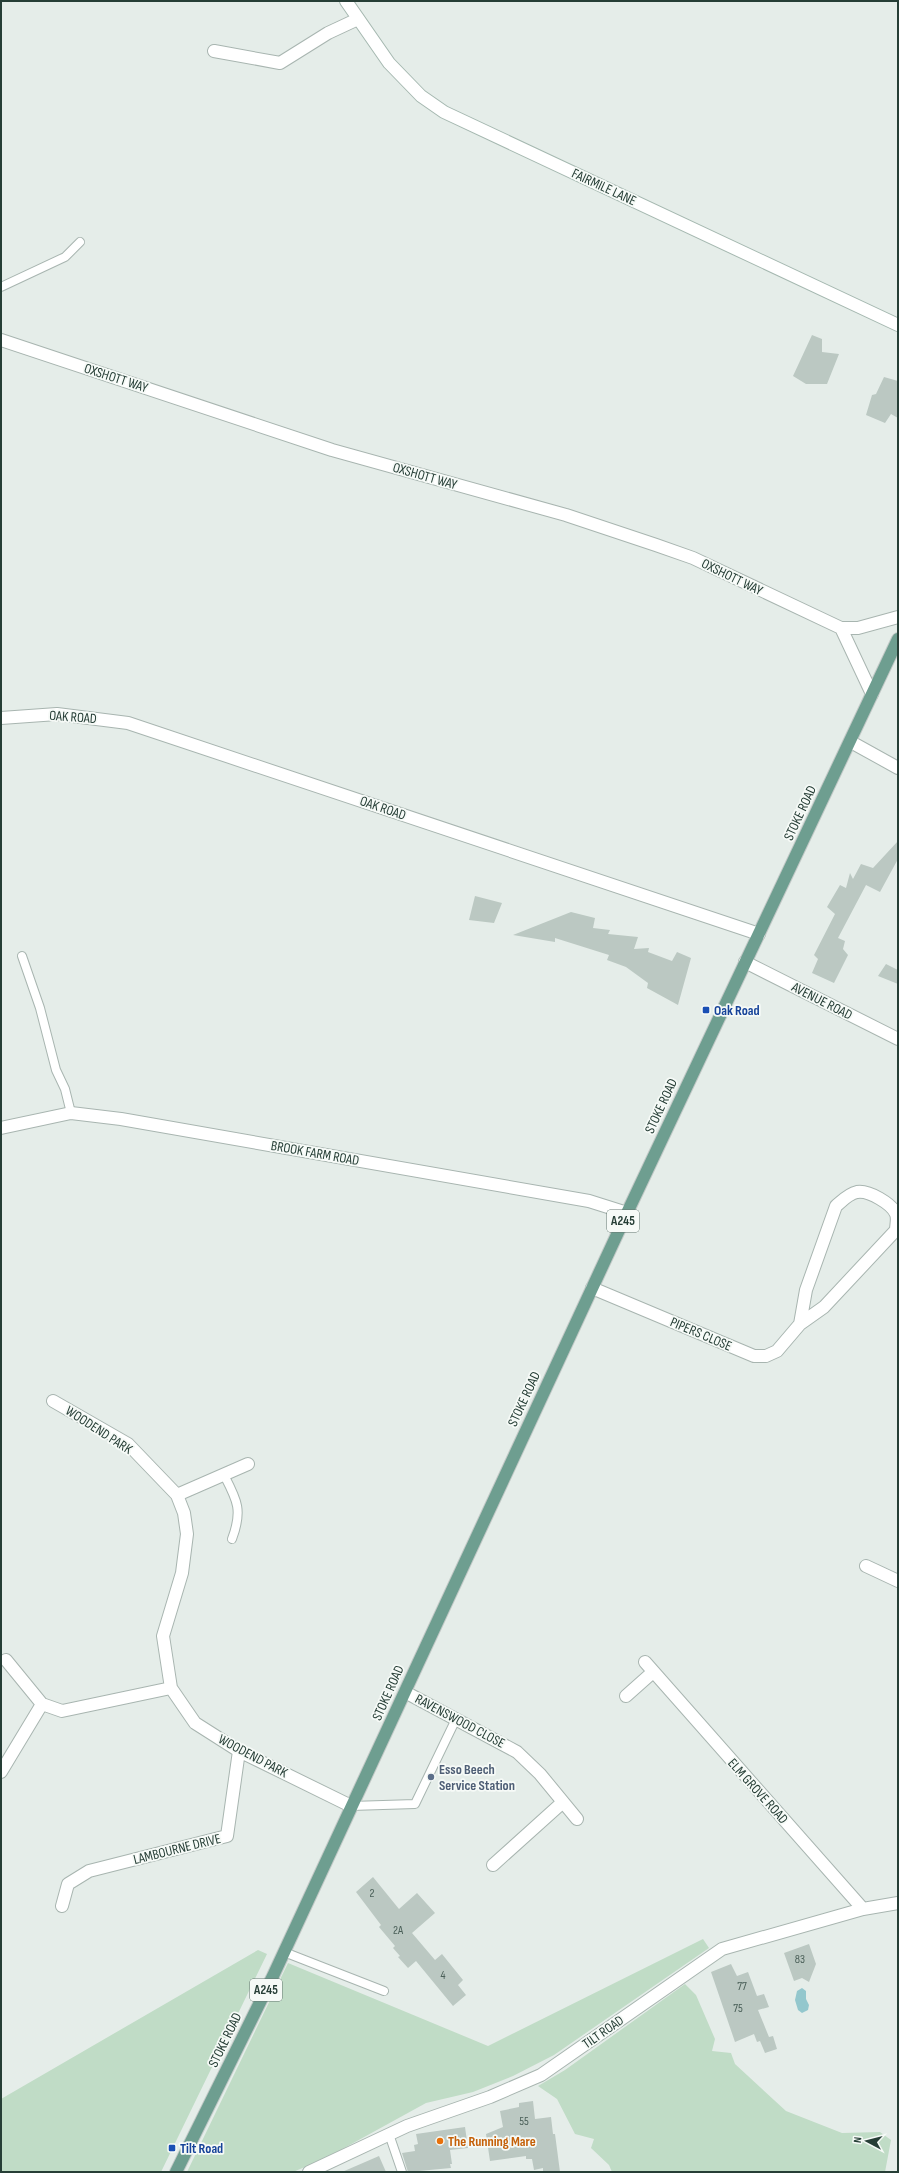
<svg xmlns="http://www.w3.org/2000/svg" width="899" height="2173" viewBox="0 0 899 2173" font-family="'Sofia Sans Condensed',sans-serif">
  <rect width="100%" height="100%" fill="#e5ede9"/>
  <path fill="#c0dcc6" d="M 703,1939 L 709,1948 L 554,2055 L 513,2076 L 473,2092 L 426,2103 L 326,2158 L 293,2172 L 187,2172 L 288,1963 L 488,2046 Z
    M 258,1950 L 267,1954 L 161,2172 L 1,2172 L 1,2099 Z
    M 685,1984 L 696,1995 L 715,2039 L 712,2051 L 731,2053 L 735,2064 L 786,2111 L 842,2133 L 880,2132 L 891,2140 L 885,2172 L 612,2172 L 609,2165 L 591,2148 L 594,2139 L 575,2134 L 557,2099 L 538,2086 L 565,2070 Z"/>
  <path fill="#93c7cd" d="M 802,1988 L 806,1991 L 806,1999 L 809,2005 L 808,2010 L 802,2013 L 798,2010 L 795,2000 L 797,1991 Z"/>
  <path fill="#bbc8c2" d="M 812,335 L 822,339 L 822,352 L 839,354 L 827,384 L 806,384 L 793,376 Z
    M 884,377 L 898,381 L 898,418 L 891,414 L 885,423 L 866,415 L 872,395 L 876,394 Z
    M 898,841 L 898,859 L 880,892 L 866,885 L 838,938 L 845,941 L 843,949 L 848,955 L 834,983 L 812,973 L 818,959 L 814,955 L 835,914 L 827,907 L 840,885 L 846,888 L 850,873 L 853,879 L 861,864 L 873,868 Z
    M 475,896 L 502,903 L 494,923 L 469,920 Z
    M 571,912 L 595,918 L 593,928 L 610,930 L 608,934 L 638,937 L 634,949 L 649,948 L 648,952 L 672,961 L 677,952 L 691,958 L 678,1005 L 647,988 L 648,983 L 626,967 L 607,960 L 609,955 L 555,938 L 555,942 L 513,935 Z
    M 886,964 L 898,970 L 898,984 L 878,976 Z
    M 373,1877 L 399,1909 L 417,1893 L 435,1913 L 412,1933 L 435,1960 L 442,1954 L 463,1980 L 458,1985 L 466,1995 L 453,2006 L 416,1961 L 408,1968 L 398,1957 L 400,1956 L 393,1948 L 395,1946 L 379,1927 L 381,1925 L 356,1892 Z
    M 809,1944 L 816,1964 L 809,1982 L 802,1978 L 794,1981 L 784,1953 Z
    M 731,1964 L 737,1976 L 748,1972 L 757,1996 L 764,1994 L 769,2007 L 758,2010 L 769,2037 L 773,2036 L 777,2049 L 765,2053 L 760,2041 L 757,2042 L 754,2034 L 735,2042 L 711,1972 Z
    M 533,2101 L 535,2119 L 551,2117 L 553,2134 L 555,2134 L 560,2172 L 543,2172 L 543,2168 L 534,2170 L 532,2159 L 526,2159 L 526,2156 L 490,2161 L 486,2134 L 503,2127 L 500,2111 L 519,2107 L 519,2103 Z
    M 465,2127 L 468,2148 L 450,2150 L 452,2164 L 450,2164 L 451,2168 L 408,2172 L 402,2153 L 415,2151 L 414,2145 L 418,2144 L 416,2134 Z
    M 379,2156 L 386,2172 L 342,2172 Z"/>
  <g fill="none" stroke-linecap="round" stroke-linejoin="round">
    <defs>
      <path id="lane" d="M 1,287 L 65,257 L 80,242
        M 22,956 L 40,1008 L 56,1070 L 65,1089 L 71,1113
        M 224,1475 C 237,1500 243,1510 232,1539
        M 351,1806 L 415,1804 L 456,1719
        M 284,1952 L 384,1991
        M 389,2134 L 402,2172"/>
      <path id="street" d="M 214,51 L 280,63 L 328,33 L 358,19
        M 1,340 L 332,450 L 566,515 L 656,545 L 693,558 L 841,628 L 858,628 L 898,617
        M 841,628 L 872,694
        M 1,718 L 57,714 L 128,723 L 759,934
        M 851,742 L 898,768
        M 745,962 L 898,1039
        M 1,1128 L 71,1113 L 121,1119 L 589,1201 L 627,1213
        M 592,1288 L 754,1356 L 766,1356 L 777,1351 L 800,1324 L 824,1307 L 896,1230 C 896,1225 898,1219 896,1214 C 892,1204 869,1190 857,1192 C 848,1194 842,1201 836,1206 L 806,1290 L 800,1324
        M 53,1401 L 128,1444 L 177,1495 L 184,1513 L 187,1534 L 182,1573 L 163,1636 L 171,1688 L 195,1723 L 239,1751 L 351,1806
        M 177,1495 L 248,1464
        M 866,1566 L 898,1581
        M 6,1660 L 42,1704 L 62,1711 L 171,1688
        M 645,1662 L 863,1909
        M 405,1692 L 517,1752 L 540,1774 L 577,1819
        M 626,1696 L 653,1672
        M 1,1772 L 42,1704
        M 493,1865 L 563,1802
        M 62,1906 L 68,1884 L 89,1871 L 227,1836 L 239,1751
        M 309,2172 L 407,2126 L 490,2097 L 541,2075 L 722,1949 L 863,1909 L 898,1903"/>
      <path id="secondary" d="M 346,1 L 389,63 L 421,96 L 444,112 L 898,325"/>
      <path id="primary" d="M 176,2172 L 273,1976 L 627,1213 L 898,639"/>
    </defs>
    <use href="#lane" stroke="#a8b5b0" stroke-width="10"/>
    <use href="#street" stroke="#a8b5b0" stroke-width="14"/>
    <use href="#secondary" stroke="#a5b8b0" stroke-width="14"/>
    <use href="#primary" stroke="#c2c9c7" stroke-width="14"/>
    <use href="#lane" stroke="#fff" stroke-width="8"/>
    <use href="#street" stroke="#fff" stroke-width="12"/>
    <use href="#secondary" stroke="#fff" stroke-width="12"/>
    <use href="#primary" stroke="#6e9e90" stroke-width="12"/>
  </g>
  <g fill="#1a4fb4" stroke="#f6faf7" stroke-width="1.5">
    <rect x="702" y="1006" width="8" height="8" rx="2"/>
    <rect x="168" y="2144" width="8" height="8" rx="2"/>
  </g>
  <circle fill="#5c6f8a" stroke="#f6faf7" stroke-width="1.5" cx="431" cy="1777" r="4"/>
  <circle fill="#e8710a" stroke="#f6faf7" stroke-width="1.5" cx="440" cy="2141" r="4"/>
  <g text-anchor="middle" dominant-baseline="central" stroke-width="3.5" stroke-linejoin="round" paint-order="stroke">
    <g font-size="12" fill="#4b6059">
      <text x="372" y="1893">2</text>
      <text x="398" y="1930">2A</text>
      <text x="800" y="1959">83</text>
      <text x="443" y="1975">4</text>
      <text x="742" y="1986">77</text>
      <text x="738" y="2008">75</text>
      <text x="524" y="2121">55</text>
    </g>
    <g fill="#f6faf7" stroke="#647670" stroke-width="1">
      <rect x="607" y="1210" width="32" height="22" rx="3"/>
      <rect x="250" y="1979" width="32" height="22" rx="3"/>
    </g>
    <g font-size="13" font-weight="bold" fill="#263e36">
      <text x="623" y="1221">A245</text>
      <text x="266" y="1990">A245</text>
    </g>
    <g font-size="14" fill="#263e36" stroke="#f6faf7">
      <text transform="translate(604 187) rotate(25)">FAIRMILE LANE</text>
      <text transform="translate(116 378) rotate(18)">OXSHOTT WAY</text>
      <text transform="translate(425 476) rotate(16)">OXSHOTT WAY</text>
      <text transform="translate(732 577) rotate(26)">OXSHOTT WAY</text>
      <text transform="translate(73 717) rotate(4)">OAK ROAD</text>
      <text transform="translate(383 808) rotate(19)">OAK ROAD</text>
      <text transform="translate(800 813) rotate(-65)">STOKE ROAD</text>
      <text transform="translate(822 1001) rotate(27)">AVENUE ROAD</text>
      <text transform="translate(661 1106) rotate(-65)">STOKE ROAD</text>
      <text transform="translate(315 1153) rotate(10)">BROOK FARM ROAD</text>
      <text transform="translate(701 1334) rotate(23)">PIPERS CLOSE</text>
      <text transform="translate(524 1399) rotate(-65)">STOKE ROAD</text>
      <text transform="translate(99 1430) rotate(33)">WOODEND PARK</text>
      <text transform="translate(388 1693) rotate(-66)">STOKE ROAD</text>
      <text transform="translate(460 1721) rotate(28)">RAVENSWOOD CLOSE</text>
      <text transform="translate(253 1756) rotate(28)">WOODEND PARK</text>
      <text transform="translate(758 1791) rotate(48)">ELM GROVE ROAD</text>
      <text transform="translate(177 1849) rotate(-14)">LAMBOURNE DRIVE</text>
      <text transform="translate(603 2032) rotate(-35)">TILT ROAD</text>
      <text transform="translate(225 2040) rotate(-64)">STOKE ROAD</text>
    </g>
    <g font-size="14" font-weight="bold" fill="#164399" stroke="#f6faf7" text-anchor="start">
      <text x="714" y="1010">Oak Road</text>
      <text x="180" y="2148">Tilt Road</text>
    </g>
    <g font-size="14" font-weight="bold" fill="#4e5e75" stroke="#f6faf7" text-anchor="start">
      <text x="439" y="1769">Esso Beech<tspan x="439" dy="16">Service Station</tspan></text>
    </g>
    <g font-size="14" font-weight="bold" fill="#c56008" stroke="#f6faf7" text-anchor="start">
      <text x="448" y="2141">The Running Mare</text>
    </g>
  </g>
  <rect width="899" height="2173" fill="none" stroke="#263e36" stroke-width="4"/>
  <g transform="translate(867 2141) rotate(277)" stroke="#f6faf7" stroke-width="3" paint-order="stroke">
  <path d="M0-3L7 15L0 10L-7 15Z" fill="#263e36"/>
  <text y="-6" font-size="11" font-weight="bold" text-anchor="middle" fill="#263e36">N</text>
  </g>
</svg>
